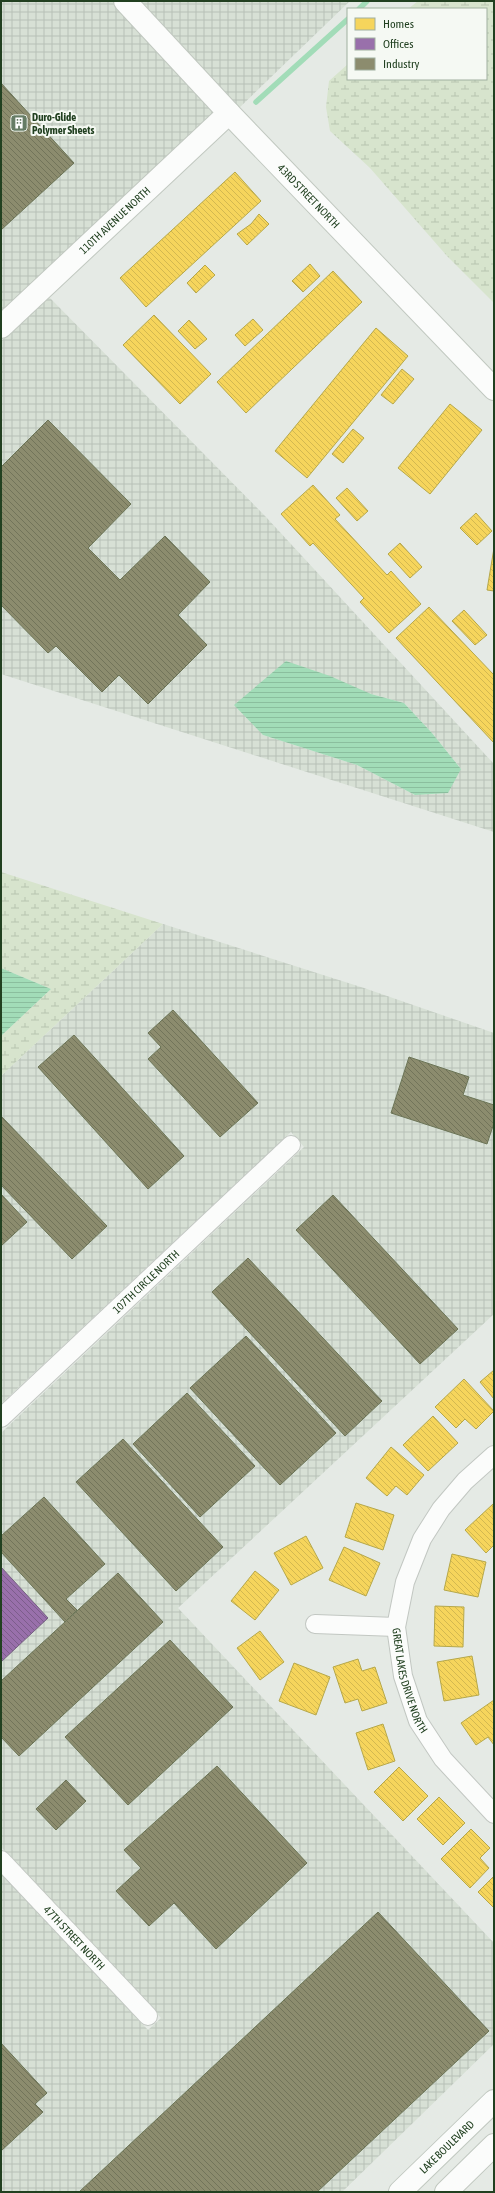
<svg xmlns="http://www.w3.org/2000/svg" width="495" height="2193" viewBox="0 0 495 2193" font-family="'Asap Condensed',sans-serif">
  <defs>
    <pattern id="industrial-grid" width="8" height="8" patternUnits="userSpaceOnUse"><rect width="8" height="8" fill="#d7e0d5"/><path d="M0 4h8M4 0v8" fill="none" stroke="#b8c1b7"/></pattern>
    <pattern id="wetland-marsh" width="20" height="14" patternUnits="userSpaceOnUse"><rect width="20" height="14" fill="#d7e4cd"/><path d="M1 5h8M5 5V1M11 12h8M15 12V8" fill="none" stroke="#b8c5b0"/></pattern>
    <pattern id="water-rules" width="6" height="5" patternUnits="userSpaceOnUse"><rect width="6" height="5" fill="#a2dcb8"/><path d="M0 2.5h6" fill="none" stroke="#8bbe9e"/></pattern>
    <pattern id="homes-back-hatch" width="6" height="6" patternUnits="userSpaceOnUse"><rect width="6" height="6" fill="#f6d55c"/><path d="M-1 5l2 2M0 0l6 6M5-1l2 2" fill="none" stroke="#d3b850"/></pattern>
    <pattern id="offices-back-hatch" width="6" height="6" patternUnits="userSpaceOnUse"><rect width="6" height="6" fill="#9970ab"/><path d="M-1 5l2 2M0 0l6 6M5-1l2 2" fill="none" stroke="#7c5d8b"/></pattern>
    <pattern id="industry-back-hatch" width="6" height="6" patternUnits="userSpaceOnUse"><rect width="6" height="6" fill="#8c8c6e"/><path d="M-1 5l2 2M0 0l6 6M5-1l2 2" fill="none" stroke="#72745a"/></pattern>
  </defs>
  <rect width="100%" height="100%" fill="#e5eae5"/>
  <path fill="url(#industrial-grid)" fill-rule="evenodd" d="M 1,1 L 113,1 L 215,112 L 1,314 Z
    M 137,1 L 350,1 L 238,109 Z
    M 49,297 L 266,517 L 494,764 L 494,832 L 1,674 L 1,341 ZM 371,694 L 404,703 L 432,733 L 461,769 L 415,795 L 357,765 L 263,735 Z
    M 163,924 L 364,988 L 494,1033 L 494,1314 L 178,1608 L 494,1943 L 494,2044 L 342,2192 L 1,2192 L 1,1873 L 148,2030 L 161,2018 L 1,1847 L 1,1433 L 304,1147 L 291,1132 L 1,1404 L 1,1076 Z"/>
  <path fill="url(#wetland-marsh)" d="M 418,1 L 494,1 L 494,303 L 447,256 L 370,168 L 330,131 L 326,107 L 329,81 L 348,64 L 348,79 L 486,79 L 486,9 L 408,9 Z
    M 1,872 L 163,924 L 1,1076 L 1,1036 L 51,989 L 1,968 Z"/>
  <path fill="url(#water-rules)" d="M 286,661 L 330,676 L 371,694 L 404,703 L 432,733 L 461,769 L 448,793 L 415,795 L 357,765 L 263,735 L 234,705 Z
    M 1,968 L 51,989 L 1,1036 Z"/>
  <path fill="url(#homes-back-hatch)" stroke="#b6a84a" d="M 235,172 L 261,201 L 146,307 L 120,278 Z
    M 259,214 L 269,224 L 247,245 L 237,234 L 251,224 Z
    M 310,264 L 320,276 L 303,292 L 292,281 Z
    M 205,265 L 215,275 L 196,293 L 187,283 Z
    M 333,271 L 362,302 L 246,413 L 217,382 Z
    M 154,315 L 211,374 L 180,404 L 123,345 Z
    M 253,319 L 263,330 L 245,346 L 235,335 Z
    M 189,320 L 207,339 L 195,349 L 178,331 Z
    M 376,328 L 408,356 L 307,478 L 275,451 Z
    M 402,369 L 414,379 L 393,404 L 381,395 Z
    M 450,404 L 482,430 L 430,494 L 398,468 Z
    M 353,429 L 364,438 L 343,463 L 332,454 Z
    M 313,485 L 340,515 L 335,519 L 387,575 L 391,571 L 421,604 L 389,633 L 360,602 L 364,598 L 313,543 L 310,546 L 281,514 Z
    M 347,488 L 368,511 L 357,521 L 336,498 Z
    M 476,513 L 492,531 L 477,545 L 460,528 Z
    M 400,543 L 422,567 L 410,578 L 388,554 Z
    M 494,548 L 494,591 L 487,590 Z
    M 429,607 L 494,675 L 494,743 L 396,638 Z
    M 464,610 L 487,635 L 475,645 L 452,621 Z
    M 494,1370 L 494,1399 L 480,1382 Z
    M 464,1379 L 494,1411 L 476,1429 L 465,1419 L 456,1428 L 435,1407 Z
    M 433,1416 L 458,1443 L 428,1471 L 403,1445 Z
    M 391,1447 L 424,1475 L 407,1495 L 396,1486 L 387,1496 L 366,1478 Z
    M 356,1503 L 394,1515 L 383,1550 L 345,1537 Z
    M 493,1504 L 494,1545 L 486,1553 L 465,1530 Z
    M 306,1536 L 323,1568 L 291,1585 L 274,1553 Z
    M 344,1547 L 380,1563 L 366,1596 L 329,1580 Z
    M 452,1554 L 486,1562 L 478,1597 L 444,1590 Z
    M 255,1571 L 279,1590 L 255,1620 L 231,1601 Z
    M 435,1606 L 464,1607 L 463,1647 L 434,1646 Z
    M 260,1631 L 284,1662 L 260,1680 L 237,1648 Z
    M 472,1656 L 479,1695 L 444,1701 L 437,1662 Z
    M 358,1659 L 362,1671 L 375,1667 L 387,1703 L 362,1711 L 358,1699 L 345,1703 L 333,1667 Z
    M 294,1663 L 330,1677 L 316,1715 L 279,1701 Z
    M 494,1700 L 494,1745 L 488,1737 L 476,1745 L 461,1723 Z
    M 383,1724 L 395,1761 L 368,1770 L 356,1733 Z
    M 399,1767 L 428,1796 L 403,1821 L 374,1792 Z
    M 439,1797 L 465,1823 L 443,1845 L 417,1819 Z
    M 471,1829 L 490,1848 L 480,1858 L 489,1868 L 470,1888 L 441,1859 Z
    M 494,1876 L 494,1908 L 478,1892 Z"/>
  <path fill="url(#offices-back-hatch)" stroke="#756281" d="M 1,1567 L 48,1618 L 1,1662 Z"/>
  <path fill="url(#industry-back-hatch)" stroke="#6c7557" d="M 1,83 L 74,163 L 1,230 Z
    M 48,420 L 131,504 L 88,548 L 120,580 L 165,536 L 210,582 L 178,615 L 207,645 L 148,704 L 119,675 L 102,692 L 56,646 L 48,653 L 1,605 L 1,467 Z
    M 173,1010 L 258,1103 L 220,1137 L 148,1059 L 161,1047 L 148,1033 Z
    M 74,1035 L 184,1156 L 148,1189 L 38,1067 Z
    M 409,1057 L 469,1077 L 463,1095 L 494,1105 L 494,1123 L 487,1144 L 391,1113 Z
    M 1,1116 L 107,1226 L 72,1259 L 1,1185 Z
    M 1,1194 L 27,1222 L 1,1246 Z
    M 333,1195 L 458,1329 L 420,1364 L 296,1230 Z
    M 248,1258 L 382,1401 L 345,1436 L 212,1292 Z
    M 246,1336 L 336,1433 L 280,1485 L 190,1388 Z
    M 187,1393 L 255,1466 L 200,1517 L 133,1444 Z
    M 123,1439 L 223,1547 L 176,1591 L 76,1482 Z
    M 44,1497 L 105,1564 L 66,1599 L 77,1610 L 65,1622 L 1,1552 L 1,1536 Z
    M 118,1573 L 163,1622 L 19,1756 L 1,1737 L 1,1681 Z
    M 170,1640 L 233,1707 L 128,1805 L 65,1737 Z
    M 217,1766 L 307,1863 L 216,1949 L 174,1903 L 149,1926 L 116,1891 L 141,1868 L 124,1850 Z
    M 66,1780 L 86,1801 L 56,1830 L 36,1809 Z
    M 378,1912 L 489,2031 L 317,2192 L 79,2192 Z
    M 1,2043 L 47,2093 L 35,2104 L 43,2112 L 1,2151 Z"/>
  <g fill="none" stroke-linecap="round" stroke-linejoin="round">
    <path stroke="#a2dcb8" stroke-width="5.5" d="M 359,9 L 367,1
      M 256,102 L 348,19"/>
    <defs>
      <g id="street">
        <path id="s1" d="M 1,1418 L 291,1145"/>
        <path id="s2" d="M 494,1455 L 465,1481 L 441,1509 L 422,1539 L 405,1582 L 396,1627 L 403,1676 L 418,1721 L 443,1759 L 494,1814"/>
        <path d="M 315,1624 L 396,1627"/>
        <path id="s3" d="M 1,1860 L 148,2016"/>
      </g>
      <g id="secondary">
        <path id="s4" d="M 125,1 L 229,113 L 494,389"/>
        <path id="s5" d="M 1,327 L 229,113"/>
        <path id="s6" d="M 400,2192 L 494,2101"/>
        <path d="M 446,2192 L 494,2145"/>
      </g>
    </defs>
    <use href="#street" stroke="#c2c7c2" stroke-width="20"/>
    <use href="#secondary" stroke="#c1c8c0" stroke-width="24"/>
    <use href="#street" stroke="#fbfcfb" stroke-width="18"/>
    <use href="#secondary" stroke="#fbfcfb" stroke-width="22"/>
  </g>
  <defs>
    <symbol id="building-square" viewBox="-11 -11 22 22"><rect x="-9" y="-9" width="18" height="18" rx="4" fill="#667c65" stroke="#f5f9f3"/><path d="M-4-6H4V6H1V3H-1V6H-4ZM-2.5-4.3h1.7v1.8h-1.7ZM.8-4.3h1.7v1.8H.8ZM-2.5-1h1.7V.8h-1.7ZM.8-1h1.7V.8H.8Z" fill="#fff"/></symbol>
  </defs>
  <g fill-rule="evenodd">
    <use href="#building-square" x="9" y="113" width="20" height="20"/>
  </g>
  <g text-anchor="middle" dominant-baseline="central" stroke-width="4" stroke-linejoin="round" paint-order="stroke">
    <g font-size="11" font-weight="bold" fill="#214020" stroke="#f5f9f3" text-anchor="start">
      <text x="32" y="117">Duro-Glide<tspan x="32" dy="13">Polymer Sheets</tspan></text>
    </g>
    <g font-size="11" fill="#214020" stroke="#f5f9f3">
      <text stroke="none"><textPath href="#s4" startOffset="268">43RD STREET NORTH</textPath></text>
      <text stroke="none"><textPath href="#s5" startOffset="156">110TH AVENUE NORTH</textPath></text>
      <text stroke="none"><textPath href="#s1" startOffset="199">107TH CIRCLE NORTH</textPath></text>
      <text stroke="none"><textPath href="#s2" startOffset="259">GREAT LAKES DRIVE NORTH</textPath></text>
      <text stroke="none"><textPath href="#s3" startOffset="107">47TH STREET NORTH</textPath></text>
      <text stroke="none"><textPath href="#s6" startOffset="65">LAKE BOULEVARD</textPath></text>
    </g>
  </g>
  <rect width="495" height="2193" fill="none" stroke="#214020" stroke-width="4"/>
  <rect x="347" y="8" width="140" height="72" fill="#f5f9f3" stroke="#a0af9f"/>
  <rect x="355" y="18" width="20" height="12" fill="#f6d55c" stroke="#a0af9f"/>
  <text x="383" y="28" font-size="12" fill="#214020">Homes</text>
  <rect x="355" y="38" width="20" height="12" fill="#9970ab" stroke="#a0af9f"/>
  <text x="383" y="48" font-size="12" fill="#214020">Offices</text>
  <rect x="355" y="58" width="20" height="12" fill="#8c8c6e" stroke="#a0af9f"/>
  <text x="383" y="68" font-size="12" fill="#214020">Industry</text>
</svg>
